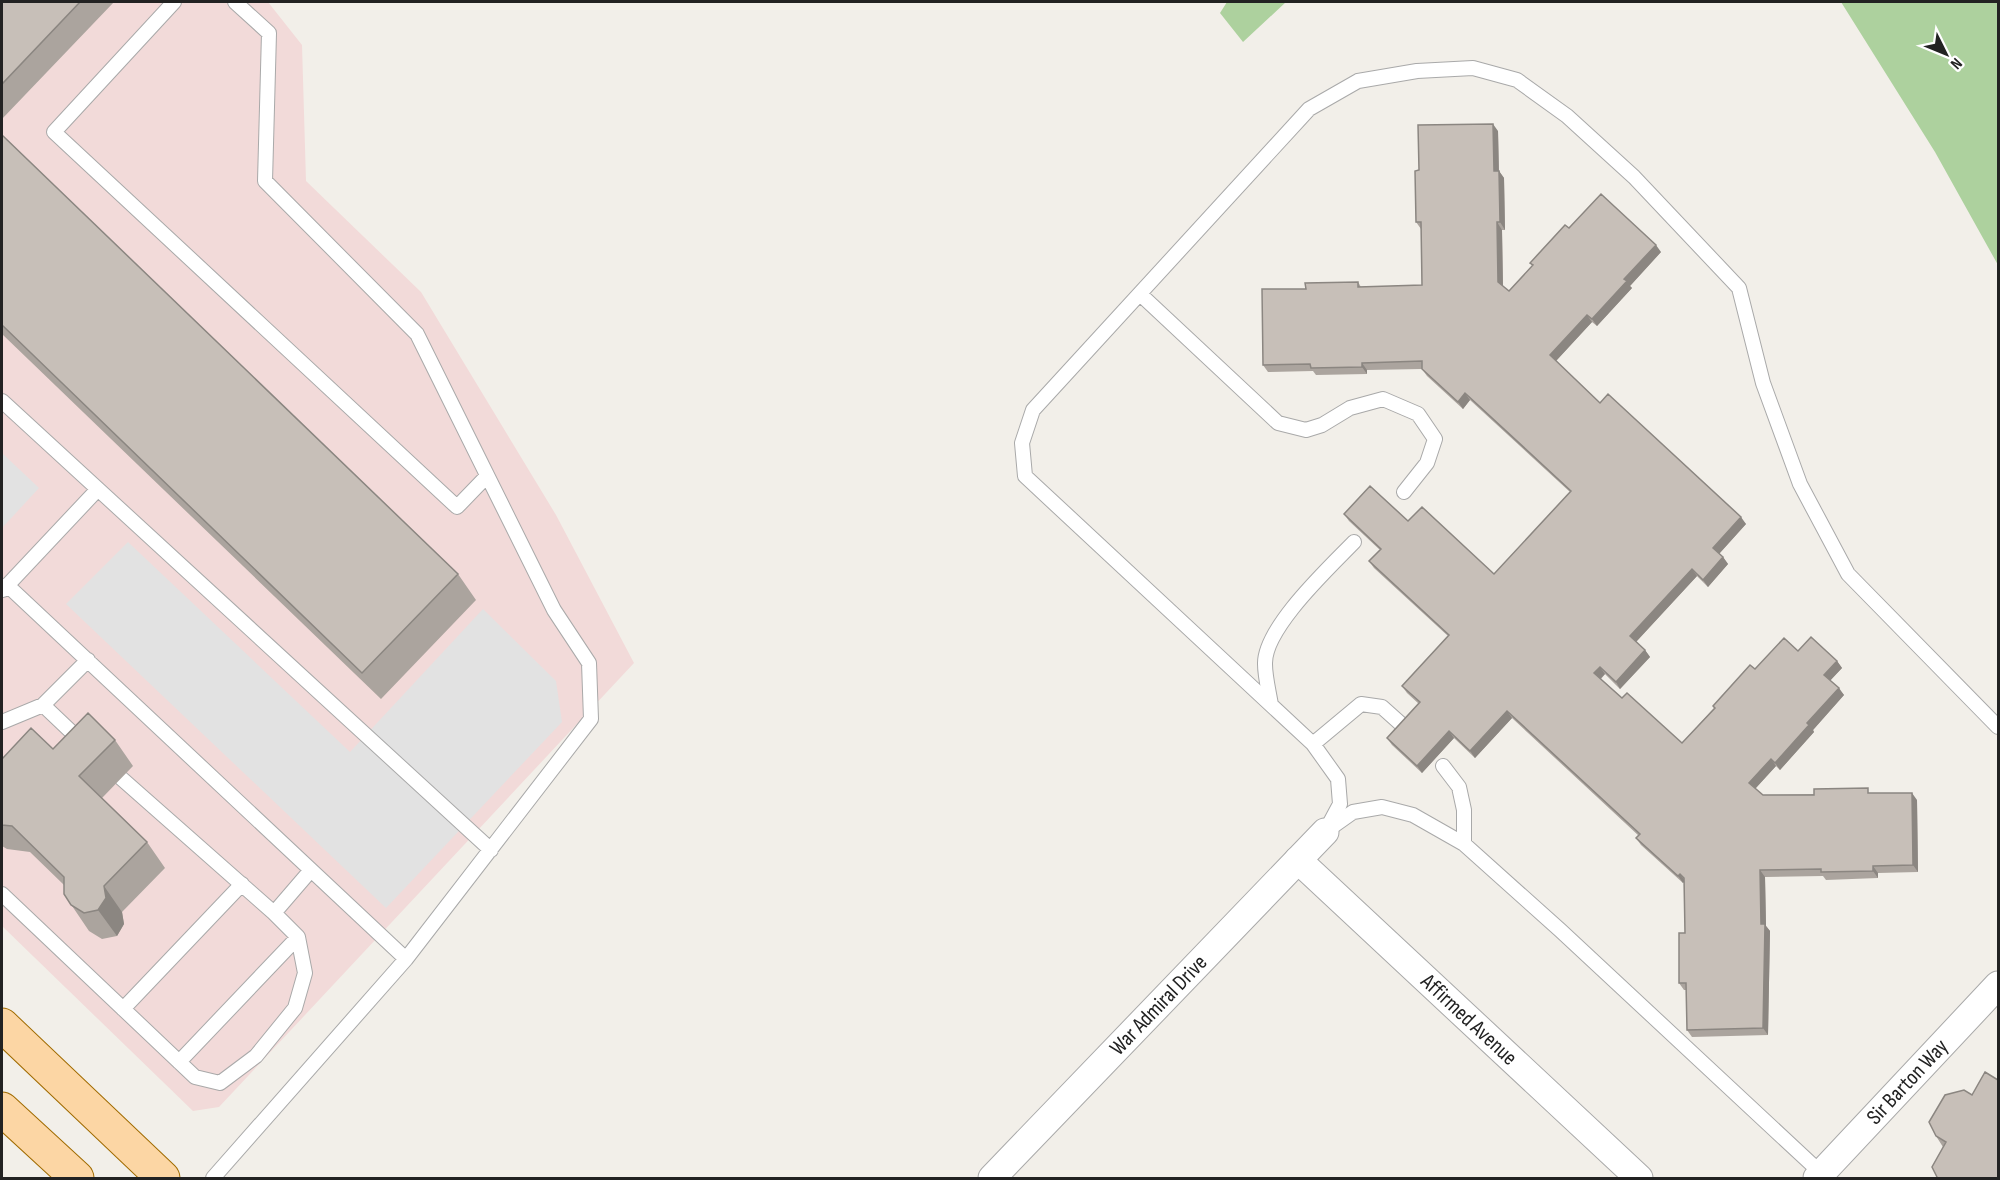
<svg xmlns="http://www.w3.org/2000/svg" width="2000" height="1180" viewBox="0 0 2000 1180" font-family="'Sofia Sans Condensed',sans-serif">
  <rect width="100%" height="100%" fill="#f2efe9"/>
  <path fill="#f2dad9" d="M 2,2 L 268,2 L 302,45 L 306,181 L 421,292 L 556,515 L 634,663 L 219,1107 L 193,1111 L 2,926 Z"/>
  <path fill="#add19e" d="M 1227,2 L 1286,2 L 1243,42 L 1220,13 Z
    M 1841,2 L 1998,2 L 1998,265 L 1935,152 Z"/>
  <path fill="#e2e2e2" d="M 2,453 L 39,488 L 2,528 Z
    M 128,542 L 350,752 L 483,609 L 556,681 L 562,722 L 386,908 L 66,604 Z"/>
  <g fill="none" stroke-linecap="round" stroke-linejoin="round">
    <defs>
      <path id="service" d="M 174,2 L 54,132 L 457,507 L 487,476
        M 1140,294 L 1278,423 L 1306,430 L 1322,425 L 1350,408 L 1383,399 L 1418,414 L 1435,439 L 1427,463 L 1404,492
        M 2,401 L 491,850
        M 7,585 L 406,959
        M 3,590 L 98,489
        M 1271,705 C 1269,692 1265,677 1265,664 C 1264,628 1329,568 1354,542
        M 2,722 L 43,705
        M 83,743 L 43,705 L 88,660
        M 1313,744 L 1361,704 L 1382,707 L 1401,724
        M 1443,766 L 1459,787 L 1464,810 L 1464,844
        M 121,778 L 274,913 L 311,870
        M 1329,829 L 1353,812 L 1382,807 L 1413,815 L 1464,844 L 1560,930 L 1821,1173
        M 1325,832 L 1340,804 L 1338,779 L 1313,744 L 1025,476 L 1022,443 L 1033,410 L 1309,109 L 1358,81 L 1417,71 L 1473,68 L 1517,80 L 1567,116 L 1634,177 L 1739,288 L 1763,383 L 1800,484 L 1848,574 L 1998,727
        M 2,894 L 195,1077 L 220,1083 L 256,1056 L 295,1008 L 305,973 L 298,937 L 274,913
        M 123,1009 L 242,884
        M 179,1062 L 298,937
        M 213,1178 L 406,959 L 591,719 L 589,663 L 554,610 L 417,334 L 265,181 L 269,33 L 235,2"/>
      <g id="minor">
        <path id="s1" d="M 1298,860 L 1639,1178"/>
        <path id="s2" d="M 992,1178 L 1325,832"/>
        <path id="s3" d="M 1817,1178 L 1998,985"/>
      </g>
      <path id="primary" d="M 2,1025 L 163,1178
        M 2,1109 L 77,1178"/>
    </defs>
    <use href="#service" stroke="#a9a9a9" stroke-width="16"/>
    <use href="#minor" stroke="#a9a9a9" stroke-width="29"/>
    <use href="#primary" stroke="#a06b00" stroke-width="35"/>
    <use href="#service" stroke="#fff" stroke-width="14"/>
    <use href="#minor" stroke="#fff" stroke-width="27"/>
    <use href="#primary" stroke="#fcd6a4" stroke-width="33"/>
  </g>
  <path fill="#aba49e" d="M 2,2 L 114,2 L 2,119 Z
    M 1498,131 L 1499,171 L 1504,178 L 1505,230 L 1502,230 L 1503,286 L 1509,291 L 1532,266 L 1530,263 L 1569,228 L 1661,252 L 1630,286 L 1632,288 L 1597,326 L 1592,322 L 1556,361 L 1600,403 L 1746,524 L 1719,554 L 1723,557 L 1728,564 L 1708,587 L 1697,576 L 1636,642 L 1645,650 L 1650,657 L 1620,689 L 1605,674 L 1601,679 L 1622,698 L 1682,743 L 1714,708 L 1713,706 L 1755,669 L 1798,651 L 1837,661 L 1842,668 L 1830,680 L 1844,695 L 1813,730 L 1814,732 L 1780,770 L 1776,766 L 1755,789 L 1763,795 L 1871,793 L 1917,800 L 1918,872 L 1878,873 L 1878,878 L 1826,880 L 1823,876 L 1765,877 L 1766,926 L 1770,931 L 1768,1035 L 1692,1037 L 1687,1030 L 1686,990 L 1684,990 L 1679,983 L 1685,933 L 1684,882 L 1683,883 L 1641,845 L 1636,838 L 1639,836 L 1512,718 L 1475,758 L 1454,738 L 1422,773 L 1392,745 L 1387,738 L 1419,704 L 1407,693 L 1402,686 L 1448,636 L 1374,568 L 1369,561 L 1380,550 L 1349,521 L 1344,514 L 1408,521 L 1494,574 L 1570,492 L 1470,400 L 1463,409 L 1427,376 L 1422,369 L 1367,370 L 1367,374 L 1316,375 L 1313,371 L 1268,372 L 1263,365 L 1306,289 L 1358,282 L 1361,287 L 1422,285 L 1421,229 L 1416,222 L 1419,170 Z
    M 2,135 L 458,574 L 476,600 L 381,699 L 2,334 Z
    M 115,740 L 133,766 L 102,798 L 147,842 L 165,868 L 122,912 L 124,924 L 117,936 L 102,939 L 89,931 L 64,894 L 64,885 L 30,852 L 7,849 L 2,846 L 2,759 Z
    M 1972,1095 L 1943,1147 L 1936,1136 Z"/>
  <path fill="#8b8681" d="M 1493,124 L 1498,131 L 1499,178 L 1494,171 Z
    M 1499,171 L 1504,178 L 1505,230 L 1500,222 Z
    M 1497,222 L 1502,230 L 1503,289 L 1498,282 Z
    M 1656,245 L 1661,252 L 1630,286 L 1632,288 L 1597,326 L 1592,319 L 1624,279 Z
    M 1587,315 L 1592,322 L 1555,362 L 1550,355 Z
    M 1362,363 L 1367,370 L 1367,374 L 1362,367 Z
    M 1465,393 L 1470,400 L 1463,409 L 1458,402 Z
    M 1741,517 L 1746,524 L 1718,555 L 1713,548 Z
    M 1723,557 L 1728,564 L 1708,587 L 1703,580 Z
    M 1692,569 L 1697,576 L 1635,643 L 1630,636 Z
    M 1645,650 L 1650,657 L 1620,689 L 1616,682 Z
    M 1837,661 L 1842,668 L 1829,682 L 1824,675 Z
    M 1600,667 L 1605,674 L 1599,680 L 1594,673 Z
    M 1839,688 L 1844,695 L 1813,730 L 1814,732 L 1780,770 L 1775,763 L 1807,723 Z
    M 1507,711 L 1512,718 L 1475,758 L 1470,751 Z
    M 1449,731 L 1454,738 L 1422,773 L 1417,766 Z
    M 1771,759 L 1776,766 L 1754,790 L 1749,783 Z
    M 1912,793 L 1917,800 L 1918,872 L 1913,865 Z
    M 1873,866 L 1878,873 L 1878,878 L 1873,871 Z
    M 1760,870 L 1765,877 L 1766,926 L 1770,931 L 1768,1035 L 1763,1028 Z
    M 1680,874 L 1685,881 L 1683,883 L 1678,876 Z
    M 104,886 L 122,912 L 124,924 L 117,936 L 98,910 Z"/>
  <path fill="#c7bfb8" stroke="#8b8681" stroke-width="1.5" d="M 2,2 L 80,2 L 2,84 Z
    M 1493,124 L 1494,171 L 1499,171 L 1500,222 L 1497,222 L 1498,282 L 1509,291 L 1533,265 L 1530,263 L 1565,225 L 1569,228 L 1601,194 L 1656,245 L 1624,279 L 1627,281 L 1592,319 L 1587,315 L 1550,355 L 1600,403 L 1608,394 L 1741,517 L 1713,548 L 1723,557 L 1703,580 L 1692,569 L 1630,636 L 1645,650 L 1616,682 L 1600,667 L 1594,673 L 1622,698 L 1627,693 L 1682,743 L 1715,708 L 1713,706 L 1750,665 L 1755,669 L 1784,638 L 1798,651 L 1811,637 L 1837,661 L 1824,675 L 1839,688 L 1807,723 L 1809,725 L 1775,763 L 1771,759 L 1749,783 L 1763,795 L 1814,795 L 1814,789 L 1868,788 L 1868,793 L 1912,793 L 1913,865 L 1873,866 L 1873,871 L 1821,872 L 1821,869 L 1760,870 L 1761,924 L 1765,924 L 1763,1028 L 1687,1030 L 1686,983 L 1679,983 L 1679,933 L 1685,933 L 1684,878 L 1680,874 L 1678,876 L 1636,838 L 1640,834 L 1507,711 L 1470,751 L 1449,731 L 1417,766 L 1387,738 L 1420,702 L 1402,686 L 1449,635 L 1369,561 L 1381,549 L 1344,514 L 1370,486 L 1408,521 L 1422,507 L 1494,574 L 1571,491 L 1465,393 L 1458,402 L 1422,369 L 1422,361 L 1362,363 L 1362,367 L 1311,368 L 1310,364 L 1263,365 L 1262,289 L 1306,289 L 1305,283 L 1358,282 L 1358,287 L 1422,285 L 1421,222 L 1416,222 L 1415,171 L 1419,170 L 1418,125 Z
    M 2,135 L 458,574 L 362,673 L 2,325 Z
    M 88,713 L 115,740 L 79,776 L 147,842 L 104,886 L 106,898 L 98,910 L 84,913 L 71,905 L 64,894 L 64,877 L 12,826 L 2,825 L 2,759 L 31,728 L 53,749 Z
    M 1985,1072 L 1998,1080 L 1998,1179 L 1938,1179 L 1932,1167 L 1946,1142 L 1936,1136 L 1929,1122 L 1945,1095 L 1964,1090 L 1972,1095 Z"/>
  <g text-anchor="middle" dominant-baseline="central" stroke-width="5" stroke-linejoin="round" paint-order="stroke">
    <g font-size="22" fill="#222" stroke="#fff">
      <text stroke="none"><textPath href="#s2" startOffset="240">War Admiral Drive</textPath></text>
      <text stroke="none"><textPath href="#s1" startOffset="234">Affirmed Avenue</textPath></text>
      <text stroke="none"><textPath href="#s3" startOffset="132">Sir Barton Way</textPath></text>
    </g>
  </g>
  <rect width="2000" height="1180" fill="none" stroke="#222222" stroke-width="6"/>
  <g transform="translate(1946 54) rotate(133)" stroke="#ffffff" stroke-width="4.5" paint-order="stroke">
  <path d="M0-4.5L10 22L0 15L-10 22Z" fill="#222222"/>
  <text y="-9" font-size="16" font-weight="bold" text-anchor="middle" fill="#222222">N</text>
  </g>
</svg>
